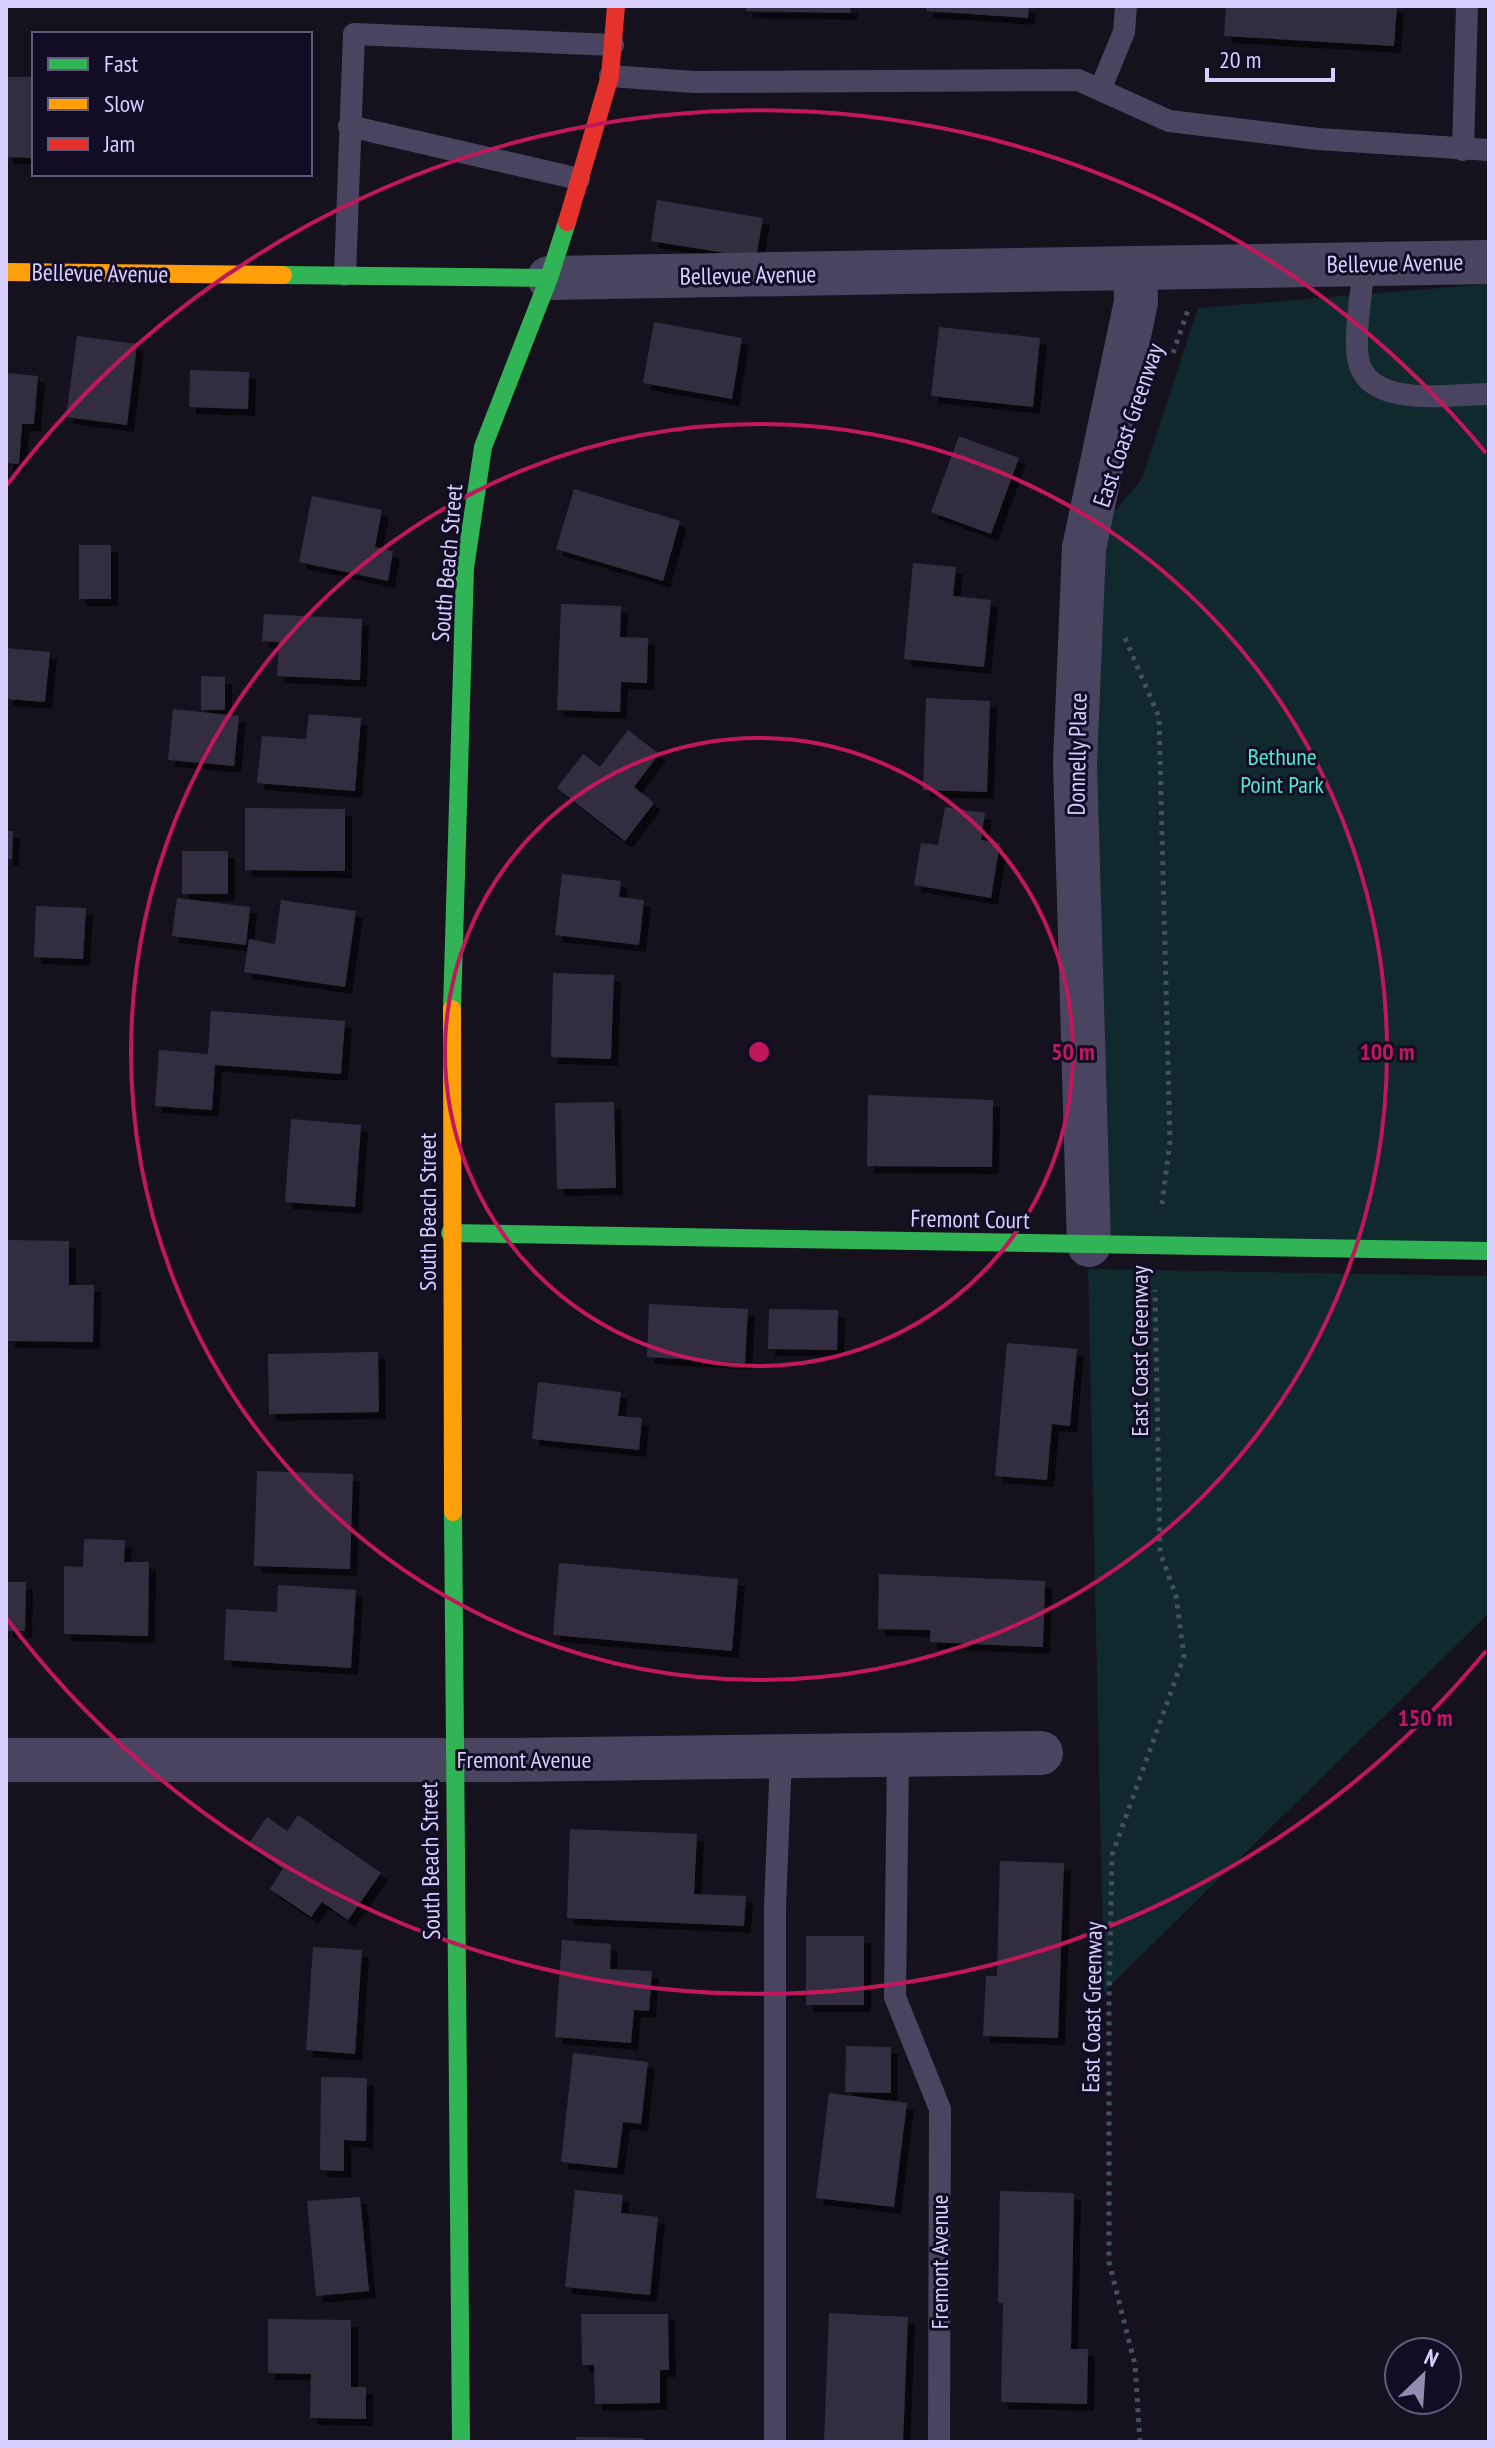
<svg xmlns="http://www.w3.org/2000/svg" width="1495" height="2448" viewBox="0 0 1495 2448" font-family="'PT Sans Narrow',sans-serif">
  <defs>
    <filter id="shadow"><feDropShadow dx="7" dy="7" stdDeviation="0" flood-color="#0009"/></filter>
  </defs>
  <rect width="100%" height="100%" fill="#15121e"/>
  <path fill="#0f292c" d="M 1489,284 L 1489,1255 L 1089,1245 L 1084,548 L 1142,479 L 1198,308 Z
    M 1088,1269 L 1489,1276 L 1489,1613 L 1104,1992 Z"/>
  <path fill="#332f41" filter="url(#shadow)" d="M 746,6 L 851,6 L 850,13 L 746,11 Z
    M 927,6 L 1029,6 L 1028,18 L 926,11 Z
    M 1226,6 L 1397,6 L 1394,46 L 1224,36 Z
    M 6,77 L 34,77 L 34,158 L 6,157 Z
    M 657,200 L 763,218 L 756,258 L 651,241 Z
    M 654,322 L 742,338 L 732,399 L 643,383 Z
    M 939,327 L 1040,338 L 1033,407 L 931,396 Z
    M 77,336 L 137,344 L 127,425 L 66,417 Z
    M 190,370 L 249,372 L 248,409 L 189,407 Z
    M 6,373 L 38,376 L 34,424 L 22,424 L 19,464 L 6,463 Z
    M 959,436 L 1019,458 L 991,534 L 931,512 Z
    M 574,489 L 680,521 L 663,581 L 556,549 Z
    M 312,496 L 382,510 L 375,547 L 393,551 L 388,581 L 299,562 Z
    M 79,545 L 111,545 L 111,599 L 79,599 Z
    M 913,563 L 956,567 L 953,596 L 991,600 L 984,667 L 904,659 Z
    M 561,604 L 621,606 L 620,637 L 648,638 L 647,683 L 621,682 L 620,712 L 557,710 Z
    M 264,614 L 362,619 L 360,680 L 277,676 L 279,642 L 262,641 Z
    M 6,648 L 50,652 L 45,702 L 6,699 Z
    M 201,676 L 225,677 L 225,710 L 201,710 Z
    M 926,698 L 990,701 L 987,792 L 923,790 Z
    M 173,709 L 239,716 L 234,766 L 168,760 Z
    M 309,714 L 361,718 L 355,791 L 257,783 L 262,736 L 306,739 Z
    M 628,730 L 659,754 L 634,787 L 654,803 L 625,841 L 557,788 L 583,754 L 600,767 Z
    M 945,807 L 985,813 L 981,840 L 1000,843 L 991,898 L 914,885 L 921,843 L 938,845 Z
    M 245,808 L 345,809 L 345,871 L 245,870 Z
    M 6,831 L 13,831 L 12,859 L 6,859 Z
    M 182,851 L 228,851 L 228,894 L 182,894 Z
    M 562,874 L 621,881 L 619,897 L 644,900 L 639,945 L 555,935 Z
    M 177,898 L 250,907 L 246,945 L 172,936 Z
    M 281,900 L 356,911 L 345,987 L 244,972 L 249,939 L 275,944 Z
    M 36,906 L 86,908 L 83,959 L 34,957 Z
    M 553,973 L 614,975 L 611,1059 L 551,1057 Z
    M 211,1011 L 345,1021 L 341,1074 L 215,1065 L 212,1110 L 155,1106 L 159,1050 L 208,1054 Z
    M 868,1095 L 993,1100 L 992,1167 L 867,1166 Z
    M 614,1102 L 616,1188 L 557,1189 L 555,1103 Z
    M 291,1119 L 361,1125 L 355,1207 L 285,1202 Z
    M 6,1240 L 69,1241 L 69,1285 L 94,1285 L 93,1342 L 8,1341 Z
    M 649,1304 L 748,1309 L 745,1363 L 647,1357 Z
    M 769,1309 L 838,1310 L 837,1350 L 768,1349 Z
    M 1007,1343 L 1077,1349 L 1070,1426 L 1052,1424 L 1047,1480 L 995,1476 Z
    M 378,1352 L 379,1412 L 269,1414 L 268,1354 Z
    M 538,1382 L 621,1392 L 618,1416 L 642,1418 L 639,1450 L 532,1439 Z
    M 257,1471 L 353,1474 L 350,1569 L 254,1566 Z
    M 84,1539 L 125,1540 L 124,1562 L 149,1562 L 148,1636 L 64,1634 L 64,1566 L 83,1567 Z
    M 559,1563 L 738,1579 L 732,1651 L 553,1635 Z
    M 879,1574 L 1045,1581 L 1043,1647 L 930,1642 L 930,1630 L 878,1629 Z
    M 6,1582 L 26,1582 L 25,1631 L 6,1631 Z
    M 278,1585 L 356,1590 L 351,1668 L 224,1660 L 226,1609 L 277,1612 Z
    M 298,1815 L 381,1873 L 348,1920 L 322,1902 L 311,1917 L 270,1889 L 283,1869 L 248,1845 L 267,1817 L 287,1831 Z
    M 570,1829 L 697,1834 L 694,1894 L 746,1896 L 744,1926 L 567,1918 Z
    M 1000,1861 L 1064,1863 L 1058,2038 L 983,2036 L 986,1976 L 997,1976 Z
    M 806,1936 L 864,1936 L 864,2005 L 806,2005 Z
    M 562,1940 L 611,1944 L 610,1969 L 652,1971 L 649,2011 L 634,2010 L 631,2043 L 555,2037 Z
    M 313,1947 L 362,1950 L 355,2054 L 306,2050 Z
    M 846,2046 L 891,2047 L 891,2093 L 845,2092 Z
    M 573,2053 L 648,2062 L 641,2124 L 623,2122 L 617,2168 L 561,2162 Z
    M 321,2077 L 367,2078 L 366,2141 L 344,2140 L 344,2171 L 320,2170 Z
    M 829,2093 L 907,2103 L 894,2207 L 816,2198 Z
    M 575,2190 L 623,2195 L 621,2213 L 658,2217 L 650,2295 L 565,2287 Z
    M 1000,2191 L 1074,2193 L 1071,2349 L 1088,2349 L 1087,2404 L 1001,2402 L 1003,2303 L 998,2303 Z
    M 360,2197 L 369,2291 L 316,2296 L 307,2201 Z
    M 829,2313 L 908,2317 L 903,2442 L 824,2442 Z
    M 581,2314 L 668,2314 L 669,2370 L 660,2370 L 660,2403 L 595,2404 L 594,2365 L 582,2365 Z
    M 268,2319 L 351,2320 L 351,2387 L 366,2387 L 366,2419 L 310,2418 L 311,2374 L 268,2373 Z
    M 576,2437 L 644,2438 L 644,2442 L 576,2442 Z"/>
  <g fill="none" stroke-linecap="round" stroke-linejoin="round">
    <path stroke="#435061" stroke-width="5" stroke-dasharray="4 6" stroke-linecap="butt" d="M 1173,353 L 1188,310
      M 1125,638 L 1159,717 L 1170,1141 L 1162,1204
      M 1140,2442 L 1135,2365 L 1109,2262 L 1109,2002 L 1112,1855 L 1184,1656 L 1176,1596 L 1160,1552 L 1155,1290"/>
    <path stroke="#494560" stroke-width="22" d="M 610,76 L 694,82 L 1078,80 L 1169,121 L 1318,139 L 1489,150
      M 1100,90 L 1124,32 L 1126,6
      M 349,126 L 579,179
      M 1463,150 L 1467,6
      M 1364,264 C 1362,291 1354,332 1358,358 C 1366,410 1451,394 1489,394
      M 345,275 L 354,34 L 613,45
      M 898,1756 L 895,1997 L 940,2109 L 939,2442
      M 775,2442 L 775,1908 L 781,1757"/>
    <path stroke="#494560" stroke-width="44" d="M 549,278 L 1489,262
      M 1089,1245 L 1075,764 L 1084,548 L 1136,302 L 1135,269
      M 6,1760 L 502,1760 L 1041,1753"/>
    <path stroke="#30b455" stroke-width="18" d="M 283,275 L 549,278
      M 452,1009 L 465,568 L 483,447 L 549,278 L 567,222
      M 450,1233 L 1489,1251
      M 453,1512 L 461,2442"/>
    <path stroke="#ff9f0a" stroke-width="18" d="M 6,272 L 283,275
      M 452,1009 L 453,1512"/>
    <path stroke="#e5322d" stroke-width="18" d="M 567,222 L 610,76 L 616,6"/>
  </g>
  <g fill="none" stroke="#c2185b" stroke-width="4">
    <circle cx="759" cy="1052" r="314"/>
    <circle cx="759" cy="1052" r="628"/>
    <path d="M1486 1651A942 942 0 0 1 7 1619M7 485A942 942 0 0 1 1486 453"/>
  </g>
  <g text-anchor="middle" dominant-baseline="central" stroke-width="6" stroke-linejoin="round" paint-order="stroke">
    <g font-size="24" fill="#d8ceff" stroke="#120c24">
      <text transform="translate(1395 263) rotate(-1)">Bellevue Avenue</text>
      <text transform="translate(100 273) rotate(1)">Bellevue Avenue</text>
      <text transform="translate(748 275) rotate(-1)">Bellevue Avenue</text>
      <text transform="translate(1128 425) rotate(-71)">East Coast Greenway</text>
      <text transform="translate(447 563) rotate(-85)">South Beach Street</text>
      <text transform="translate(1077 754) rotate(-89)">Donnelly Place</text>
      <text transform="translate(427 1212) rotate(-90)">South Beach Street</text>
      <text transform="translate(970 1219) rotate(1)">Fremont Court</text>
      <text transform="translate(1139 1351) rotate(-90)">East Coast Greenway</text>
      <text x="524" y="1759">Fremont Avenue</text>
      <text transform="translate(430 1861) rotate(-91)">South Beach Street</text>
      <text transform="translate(1092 2007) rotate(-89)">East Coast Greenway</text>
      <text transform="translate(939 2262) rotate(-90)">Fremont Avenue</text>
    </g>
    <g font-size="24" fill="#4febd2" stroke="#120c24">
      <text x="1282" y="756">Bethune<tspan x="1282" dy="28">Point Park</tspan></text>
    </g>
  </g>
  <circle cx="759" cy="1052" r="12" fill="#c2185b" stroke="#120c24" stroke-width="4"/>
  <g font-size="24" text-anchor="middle" font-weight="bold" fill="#c2185b" stroke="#120c24" stroke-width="6" stroke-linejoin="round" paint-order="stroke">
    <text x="1073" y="1060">50 m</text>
    <text x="1387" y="1060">100 m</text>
    <text x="1425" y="1726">150 m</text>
  </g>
  <rect width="1495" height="2448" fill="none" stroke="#d8ceff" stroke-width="16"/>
  <rect x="32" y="32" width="280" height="144" fill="#120c24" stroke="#615a7c" stroke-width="2"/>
  <rect x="48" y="58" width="40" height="12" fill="#30b455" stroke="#615a7c" stroke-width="2"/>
  <text x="104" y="72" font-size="24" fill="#d8ceff">Fast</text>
  <rect x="48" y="98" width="40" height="12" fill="#ff9f0a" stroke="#615a7c" stroke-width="2"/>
  <text x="104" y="112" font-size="24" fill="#d8ceff">Slow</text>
  <rect x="48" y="138" width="40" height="12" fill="#e5322d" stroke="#615a7c" stroke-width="2"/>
  <text x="104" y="152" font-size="24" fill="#d8ceff">Jam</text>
  <g transform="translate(1423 2376) rotate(25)"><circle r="38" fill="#120c24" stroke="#615a7c" stroke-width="2"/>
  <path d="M0-6L14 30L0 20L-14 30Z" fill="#948cb0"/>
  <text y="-12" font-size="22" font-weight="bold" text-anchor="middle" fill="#d8ceff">N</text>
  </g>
  <path d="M1207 68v12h126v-12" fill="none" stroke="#d8ceff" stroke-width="4"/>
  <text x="1219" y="68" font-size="24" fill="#d8ceff" stroke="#120c24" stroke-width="6" paint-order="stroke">20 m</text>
</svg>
